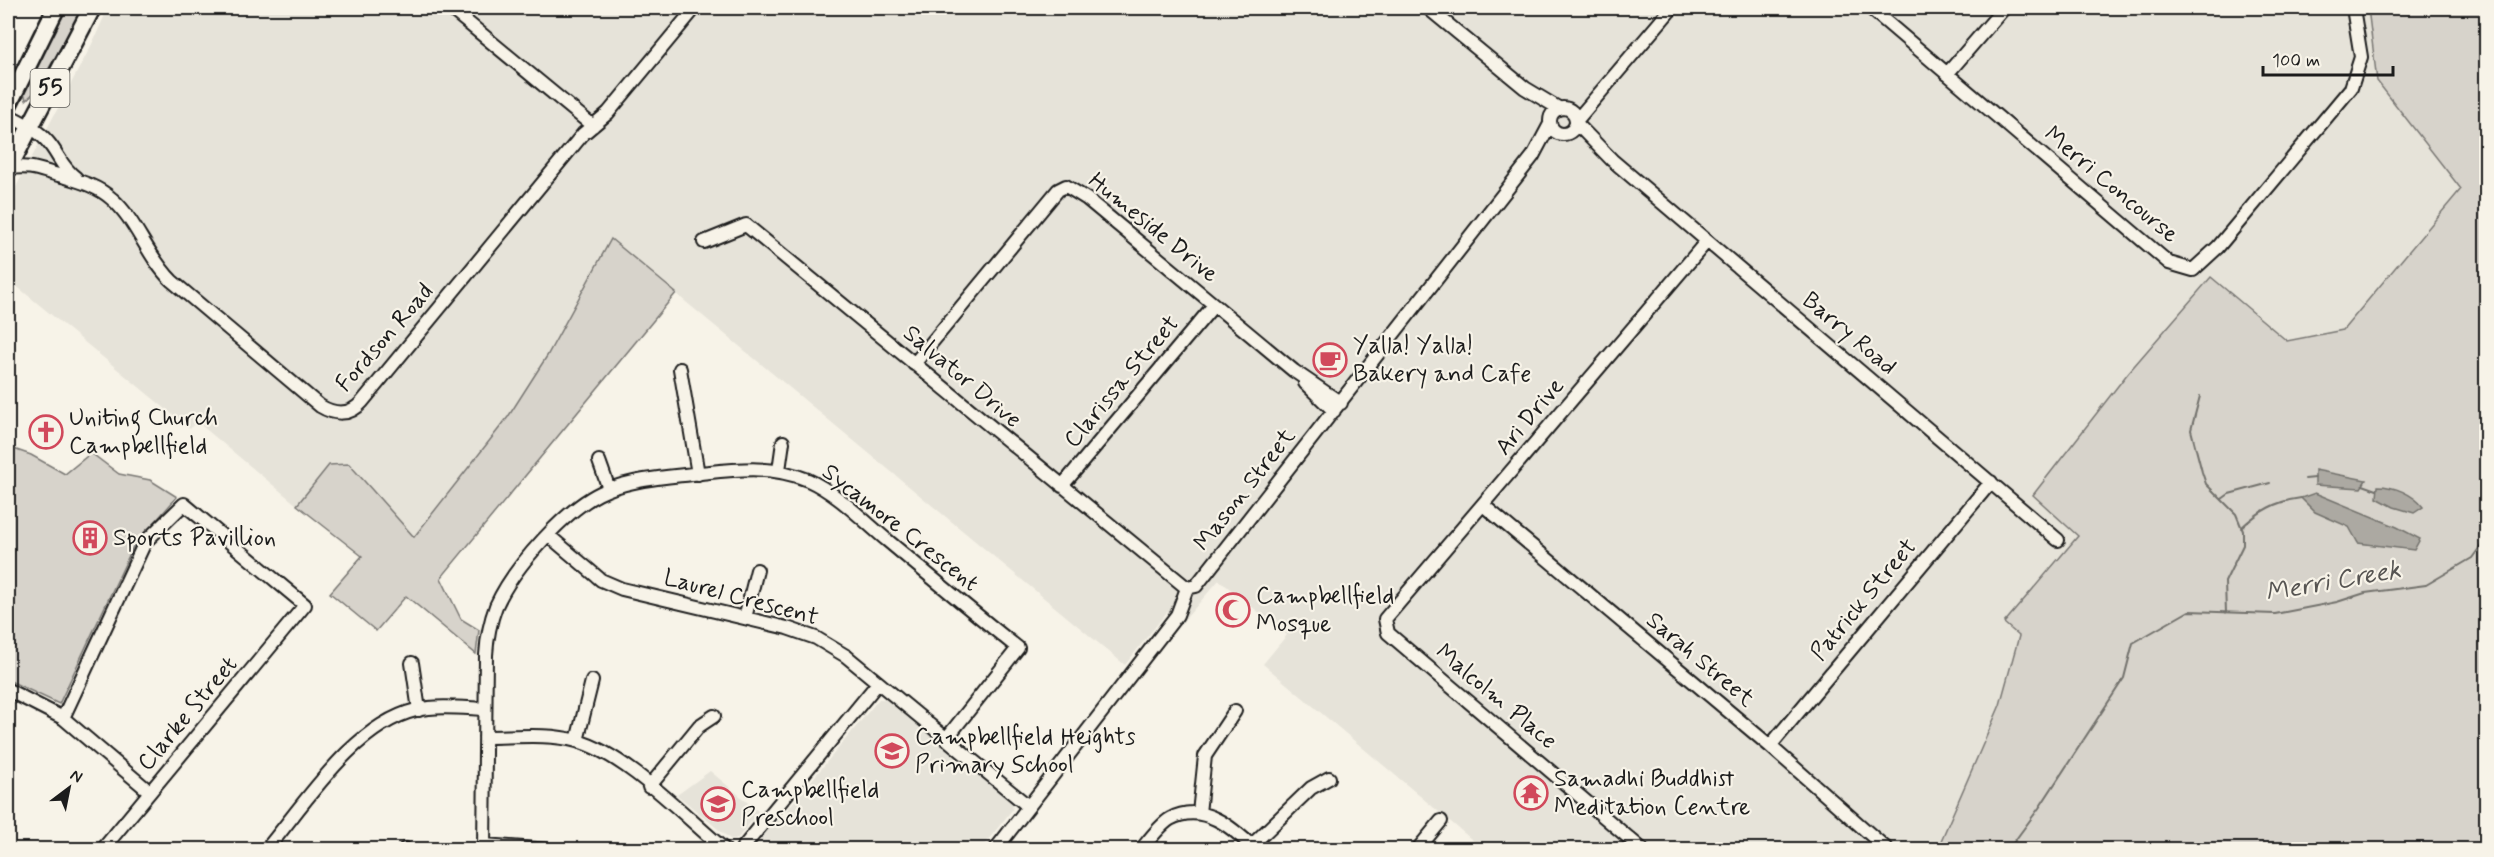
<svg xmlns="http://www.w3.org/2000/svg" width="2494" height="857" viewBox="0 0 2494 857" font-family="Mynerve,sans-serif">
  <rect width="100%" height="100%" fill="#f7f3e8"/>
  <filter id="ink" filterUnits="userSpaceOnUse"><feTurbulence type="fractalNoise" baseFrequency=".0167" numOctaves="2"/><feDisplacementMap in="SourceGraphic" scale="12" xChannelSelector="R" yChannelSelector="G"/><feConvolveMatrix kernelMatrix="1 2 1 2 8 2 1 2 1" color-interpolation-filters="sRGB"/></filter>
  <g filter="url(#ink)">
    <path fill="#e6e3d9" d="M 108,8 L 2368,8 L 2377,81 L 2461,189 L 2343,330 L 2287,341 L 2211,277 L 2128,373 L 2078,536 L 2004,622 L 2019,636 L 2000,705 L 1937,850 L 1483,849 L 1263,664 L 1287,635 L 1219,580 L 1181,624 L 1167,612 L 1125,665 L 611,240 L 547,356 L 508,417 L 414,537 L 329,465 L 297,505 L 196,421 L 190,429 L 8,279 L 8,202 L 92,44 Z
      M 879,699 L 885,699 L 1013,804 L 1012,810 L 981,849 L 747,850 L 773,817 L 778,821 L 786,815 L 787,810 Z
      M 710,771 L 759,812 L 737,839 L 730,839 L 677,795 Z"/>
    <path fill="#d7d3cb" stroke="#7a7874" stroke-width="1.5" d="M 64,8 L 83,8 L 36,91 L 26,100 L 24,92 Z
      M 2368,8 L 2486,8 L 2486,849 L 1937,850 L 2000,705 L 2019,636 L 2004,623 L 2078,536 L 2033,495 L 2128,373 L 2211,277 L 2287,341 L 2343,330 L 2461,189 L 2377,81 Z
      M 611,239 L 676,293 L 441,578 L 461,619 L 479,630 L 476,654 L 406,596 L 376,631 L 330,593 L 362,556 L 297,505 L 329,465 L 349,464 L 414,537 L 508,417 L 547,356 Z
      M 8,447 L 31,455 L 65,474 L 91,453 L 119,474 L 150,480 L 177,497 L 133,547 L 59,704 L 8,680 Z"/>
    <path fill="#aca9a2" stroke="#72716c" stroke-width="1.5" d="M 2315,470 L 2366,480 L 2361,488 L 2315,485 Z
      M 2378,486 C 2394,486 2413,494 2423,507 L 2414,513 L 2394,507 L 2377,498 Z
      M 2315,493 L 2397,527 L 2420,539 L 2414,550 L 2358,543 L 2349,527 L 2315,512 L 2301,498 Z"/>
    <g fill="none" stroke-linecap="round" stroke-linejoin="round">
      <path stroke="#72716c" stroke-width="2" d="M 2200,396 L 2191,430 L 2202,472 L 2206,484 L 2236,514 L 2243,531 L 2243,545 L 2225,582 L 2226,613
        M 2305,479 L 2315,478
        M 2363,485 L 2377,490
        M 2222,499 L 2229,494 L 2270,483
        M 2241,528 C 2259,511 2276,501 2301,498
        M 2008,850 L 2039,808 L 2124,678 L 2133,643 L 2189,611 L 2275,614 L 2337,602 L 2365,593 L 2426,585 L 2472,558 L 2486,539"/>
      <defs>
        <path id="minor" d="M 450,8 L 593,126
          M 1428,8 L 1525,88 L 1560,109
          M 1870,8 L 2169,263 L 2193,270 L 2218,247 L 2351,88 L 2361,57 L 2353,8
          M 1947,74 L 2004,8
          M1550 121a13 13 0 1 1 26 0a13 13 0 1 1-26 0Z
          M 8,115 C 21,122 37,129 47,141 C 59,154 60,166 76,178
          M 1576,121 L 1672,8
          M 1576,123 L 1612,160 L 2058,540
          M 8,168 C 34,165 38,170 62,176 C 79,181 98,186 112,199 C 135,218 148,258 172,281 L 320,406 C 335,415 350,416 362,402 L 583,134 L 608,113 L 695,8
          M 704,242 L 746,225 L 1187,588
          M 914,364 L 1058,190 L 1066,186 L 1087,199 L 1294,371 L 1341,403
          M 680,369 L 698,474
          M 1305,383 L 1334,411
          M 599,461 L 609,489
          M 779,470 L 783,442
          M 1062,486 L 1214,305
          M 1483,505 L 1770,746 L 1888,850
          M 548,535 L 601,580 L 622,589 L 787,628 L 816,638 L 846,656 L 1028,806
          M 1187,588 L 1196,586 L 1533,156 L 1550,124
          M 745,618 L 757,570
          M 412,663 L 419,710
          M 8,690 L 63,718 L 150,792
          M 63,718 L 145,542 L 184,504 L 305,605 L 102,850
          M 485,737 C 515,737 548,733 577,741 C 626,754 685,817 725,850
          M 577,741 L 592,681
          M 1770,746 L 1991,482
          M 649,787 L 699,726 L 714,716
          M 1199,813 L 1205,756 L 1235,711
          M 484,845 L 550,850
          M 1252,845 L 1311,788 L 1329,778
          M 405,849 L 405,850
          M 266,850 C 306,802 354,725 416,710 C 438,705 463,708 485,709
          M 484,850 L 486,655 C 487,638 490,622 496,606 C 513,568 568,505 607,490 C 637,478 670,477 701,473 C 740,469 772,465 808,480 C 837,493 864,521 888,541 C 931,577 974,613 1018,648 L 946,739
          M 741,850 L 878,683
          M 995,850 L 1177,615 L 1187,588
          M 1141,850 C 1149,840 1159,826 1170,819 C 1203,801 1233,828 1256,850
          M 1417,850 L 1441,821
          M 1643,850 L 1388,633 L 1385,619 L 1707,241"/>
        <path id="highway" d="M 8,105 L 56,8
          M 8,169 L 92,8"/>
      </defs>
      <use href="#minor" stroke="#1c1c1c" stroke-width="16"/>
      <use href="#highway" stroke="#1c1c1c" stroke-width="21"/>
      <use href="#minor" stroke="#f7f3e8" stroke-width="12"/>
      <use href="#highway" stroke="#f7f3e8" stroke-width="16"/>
    </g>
  </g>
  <defs>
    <symbol id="cafe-ring" viewBox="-11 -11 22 22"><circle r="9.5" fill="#f7f3e8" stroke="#d1495b" stroke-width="1.5"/><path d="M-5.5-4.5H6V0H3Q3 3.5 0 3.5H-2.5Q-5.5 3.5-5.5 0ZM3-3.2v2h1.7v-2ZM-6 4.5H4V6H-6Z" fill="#d1495b"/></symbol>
    <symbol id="church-ring" viewBox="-11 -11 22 22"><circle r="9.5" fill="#f7f3e8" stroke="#d1495b" stroke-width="1.5"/><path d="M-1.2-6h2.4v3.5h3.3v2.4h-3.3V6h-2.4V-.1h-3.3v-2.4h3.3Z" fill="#d1495b"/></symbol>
    <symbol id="building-ring" viewBox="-11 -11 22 22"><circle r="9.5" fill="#f7f3e8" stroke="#d1495b" stroke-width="1.5"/><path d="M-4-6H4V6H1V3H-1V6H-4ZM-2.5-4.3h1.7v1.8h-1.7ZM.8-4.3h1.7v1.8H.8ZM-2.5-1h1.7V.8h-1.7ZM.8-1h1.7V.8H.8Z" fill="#d1495b"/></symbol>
    <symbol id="mosque-ring" viewBox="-11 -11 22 22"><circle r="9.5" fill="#f7f3e8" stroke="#d1495b" stroke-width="1.5"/><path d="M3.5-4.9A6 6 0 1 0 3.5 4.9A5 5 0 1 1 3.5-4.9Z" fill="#d1495b"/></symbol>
    <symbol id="school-ring" viewBox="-11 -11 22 22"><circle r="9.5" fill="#f7f3e8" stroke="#d1495b" stroke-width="1.5"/><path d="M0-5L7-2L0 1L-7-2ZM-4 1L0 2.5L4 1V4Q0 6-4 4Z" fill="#d1495b"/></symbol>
    <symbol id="temple-ring" viewBox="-11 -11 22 22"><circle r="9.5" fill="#f7f3e8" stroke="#d1495b" stroke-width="1.5"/><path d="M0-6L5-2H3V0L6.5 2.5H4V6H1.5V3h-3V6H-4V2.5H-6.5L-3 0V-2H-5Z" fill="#d1495b"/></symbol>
  </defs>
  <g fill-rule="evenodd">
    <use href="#cafe-ring" x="1311" y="341" width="38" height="38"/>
    <use href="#church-ring" x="27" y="413" width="38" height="38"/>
    <use href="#building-ring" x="71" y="519" width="38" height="38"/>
    <use href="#mosque-ring" x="1214" y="591" width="38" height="38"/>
    <use href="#school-ring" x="873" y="732" width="38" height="38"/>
    <use href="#temple-ring" x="1512" y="774" width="38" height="38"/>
    <use href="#school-ring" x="699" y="785" width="38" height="38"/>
  </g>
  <g text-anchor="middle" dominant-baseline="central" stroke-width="4.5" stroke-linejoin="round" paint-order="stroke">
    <rect fill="#f7f3e8" stroke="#5e5c59" stroke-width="1.5" x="30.5" y="69" width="39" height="38" rx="4.5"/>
    <g font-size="22" font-weight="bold" fill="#1c1c1c">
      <text x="50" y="88">55</text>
    </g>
    <g font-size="24" fill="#1c1c1c" stroke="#f7f3e8">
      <text transform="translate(2111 185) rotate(40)">Merri Concourse</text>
      <text transform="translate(1153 228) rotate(39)">Humeside Drive</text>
      <text transform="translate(1849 334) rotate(40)">Barry Road</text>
      <text transform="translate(385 338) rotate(-49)">Fordson Road</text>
      <text transform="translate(962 377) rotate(40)">Salvator Drive</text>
      <text transform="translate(1122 382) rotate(-50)">Clarissa Street</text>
      <text transform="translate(1530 417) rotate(-50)">Ari Drive</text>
      <text transform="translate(1245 490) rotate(-52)">Mason Street</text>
      <text transform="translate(900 528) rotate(38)">Sycamore Crescent</text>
      <text transform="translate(741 598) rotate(15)">Laurel Crescent</text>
      <text transform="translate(1864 600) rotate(-50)">Patrick Street</text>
      <text transform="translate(1700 660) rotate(40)">Sarah Street</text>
      <text transform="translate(1496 697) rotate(40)">Malcolm Place</text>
      <text transform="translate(188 714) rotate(-50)">Clarke Street</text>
    </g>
    <g font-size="24" fill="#1c1c1c" stroke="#f7f3e8" text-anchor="start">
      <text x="1353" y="346">Yalla! Yalla!<tspan x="1353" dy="28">Bakery and Cafe</tspan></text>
      <text x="69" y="418">Uniting Church<tspan x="69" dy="28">Campbellfield</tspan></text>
      <text x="113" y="538">Sports Pavillion</text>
      <text x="1256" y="596">Campbellfield<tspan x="1256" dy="28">Mosque</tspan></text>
      <text x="915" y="737">Campbellfield Heights<tspan x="915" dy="28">Primary School</tspan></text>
      <text x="1554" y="779">Samadhi Buddhist<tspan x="1554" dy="28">Meditation Centre</tspan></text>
      <text x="741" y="790">Campbellfield<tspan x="741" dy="28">Preschool</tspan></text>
    </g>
    <g font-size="26" font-style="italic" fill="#565452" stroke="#f7f3e8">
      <text transform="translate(2333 582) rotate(-10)">Merri Creek</text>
    </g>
  </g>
  <rect width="2494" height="857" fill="none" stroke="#f7f3e8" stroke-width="30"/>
  <rect x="15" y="15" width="2464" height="827" fill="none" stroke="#1c1c1c" stroke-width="2" filter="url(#ink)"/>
  <g transform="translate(69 788) rotate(32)" stroke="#f7f3e8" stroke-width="4.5" paint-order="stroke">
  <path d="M0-4.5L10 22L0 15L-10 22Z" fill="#1c1c1c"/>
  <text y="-9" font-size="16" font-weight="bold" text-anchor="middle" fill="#1c1c1c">N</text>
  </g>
  <path d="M2263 66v9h130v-9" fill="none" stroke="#1c1c1c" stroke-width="3"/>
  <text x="2272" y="66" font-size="18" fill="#1c1c1c" stroke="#f7f3e8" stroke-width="4.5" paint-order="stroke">100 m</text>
</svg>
